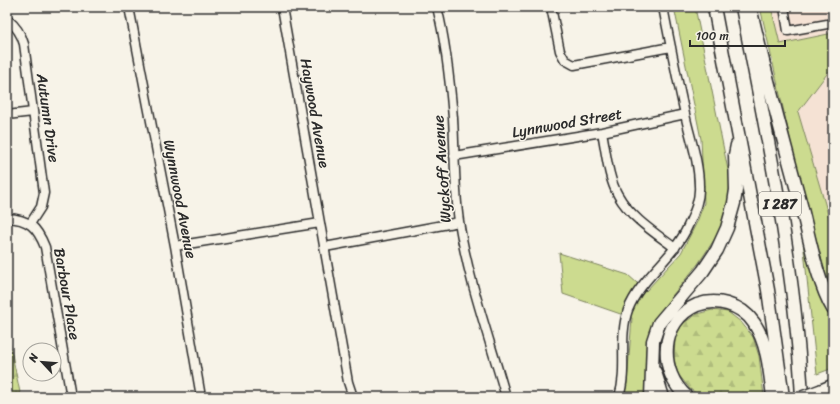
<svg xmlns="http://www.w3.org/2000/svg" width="840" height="404" viewBox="0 0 840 404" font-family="Sriracha,sans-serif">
  <defs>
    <pattern id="forest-firs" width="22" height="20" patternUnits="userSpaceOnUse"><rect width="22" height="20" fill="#ccdb8f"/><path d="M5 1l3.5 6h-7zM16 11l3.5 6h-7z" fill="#afbc7c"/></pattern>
  </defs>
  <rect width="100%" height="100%" fill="#f7f3e8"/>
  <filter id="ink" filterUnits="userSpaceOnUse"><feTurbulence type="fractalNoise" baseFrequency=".025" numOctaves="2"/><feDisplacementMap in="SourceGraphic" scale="8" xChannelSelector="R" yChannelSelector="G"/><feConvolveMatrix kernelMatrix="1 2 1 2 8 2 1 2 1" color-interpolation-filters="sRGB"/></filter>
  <g filter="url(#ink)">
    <path fill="#f5e2d4" d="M 771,7 L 833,7 L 833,33 L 779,44 Z
      M 833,66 L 833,231 L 798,112 Z"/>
    <path fill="#ccdb8f" stroke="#7c835d" d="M 674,7 L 695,7 L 730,180 L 728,204 L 720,231 L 698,264 L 672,296 L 654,322 L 646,350 L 645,397 L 624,397 L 627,382 L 632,318 L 563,294 L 559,253 L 628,275 L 646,291 L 681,253 L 697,222 L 704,203 L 701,139 Z
      M 760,7 L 771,7 L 780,44 L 833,33 L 833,66 L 798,112 L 833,231 L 833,293 L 824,269 L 794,156 Z
      M 802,231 L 818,293 L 833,322 L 833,368 L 817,374 Z"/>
    <path fill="url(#forest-firs)" stroke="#7c835d" d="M 712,310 L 728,312 L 741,322 L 753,337 L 759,356 L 764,396 L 702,397 L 690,389 L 678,374 L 674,359 L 675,339 L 682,324 L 697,314 Z
      M 7,331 L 21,397 L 7,397 Z"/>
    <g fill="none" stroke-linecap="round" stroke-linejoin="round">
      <defs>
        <path id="minor" d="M 129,7 L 175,246 L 201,397
          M 282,7 L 348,382 L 353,397
          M 437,7 C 446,43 450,81 453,118 C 455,152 454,187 459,221 C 468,280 490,340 506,397
          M 551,7 L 560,51 L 565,60 L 574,65 L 671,47
          M 784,7 L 788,31 L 833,23
          M 7,19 C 16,26 21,33 24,44 L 44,193 L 41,207 L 30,224
          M 7,115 L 33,112
          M 602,132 C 606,151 608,178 618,195 C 630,217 655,233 675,248
          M 454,156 L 602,132 L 685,114
          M 7,218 C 29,219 37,227 45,247 L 71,397
          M 175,246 L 320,223
          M 325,247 L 459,222
          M 619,397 C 628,369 618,338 628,310 C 641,277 674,258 688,226 C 694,214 700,199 699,186 C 699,161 690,138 685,114 C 677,79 670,43 663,7"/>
        <path id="major" d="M 821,390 L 833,385"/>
        <path id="highway" d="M 714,7 L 768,290 L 783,397
          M 742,7 C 767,136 795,265 802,397
          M 750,7 C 765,73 783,139 801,205 C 809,236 817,282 833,309
          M 655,372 L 663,397
          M 651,397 L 653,341 L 659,323 L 703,271 L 717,250 L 727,228 L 734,203 L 736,190 L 735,155 L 737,145
          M 687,397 C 658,372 659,321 697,305 C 708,301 717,301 727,304 C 738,307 748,314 754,323 C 768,344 770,373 773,397"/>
      </defs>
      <use href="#minor" stroke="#2b2b2b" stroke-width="11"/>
      <use href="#major" stroke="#2b2b2b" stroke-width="14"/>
      <use href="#highway" stroke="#2b2b2b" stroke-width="15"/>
      <use href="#minor" stroke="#f7f3e8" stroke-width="8"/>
      <use href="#major" stroke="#f7f3e8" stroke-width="11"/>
      <use href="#highway" stroke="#f7f3e8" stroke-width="12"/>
      <defs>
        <path id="major-bridge" d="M 802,397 L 821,390"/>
      </defs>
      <use href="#major-bridge" stroke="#2b2b2b" stroke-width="14" stroke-linecap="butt"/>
      <use href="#major-bridge" stroke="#f7f3e8" stroke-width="11"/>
    </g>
  </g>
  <g text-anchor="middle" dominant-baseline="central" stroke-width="3" stroke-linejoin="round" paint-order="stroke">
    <rect fill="#f7f3e8" stroke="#686764" stroke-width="1" x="759" y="192" width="42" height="24" rx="3"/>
    <g font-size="14" font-weight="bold" fill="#2b2b2b">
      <text x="780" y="204">I 287</text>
    </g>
    <g font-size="15" fill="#2b2b2b" stroke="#f7f3e8">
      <text transform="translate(315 113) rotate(80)">Haywood Avenue</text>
      <text transform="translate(48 118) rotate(82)">Autumn Drive</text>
      <text transform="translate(567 123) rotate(-10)">Lynnwood Street</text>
      <text transform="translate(442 169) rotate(-94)">Wyckoff Avenue</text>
      <text transform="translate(180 199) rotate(79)">Wynnwood Avenue</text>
      <text transform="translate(67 294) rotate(80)">Barbour Place</text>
    </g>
  </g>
  <rect width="840" height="404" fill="none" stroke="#f7f3e8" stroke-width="24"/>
  <rect x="12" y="12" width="816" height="380" fill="none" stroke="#2b2b2b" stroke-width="1.5" filter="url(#ink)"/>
  <g transform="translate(42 362) rotate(296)"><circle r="19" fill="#f7f3e8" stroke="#a5a39c"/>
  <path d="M0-3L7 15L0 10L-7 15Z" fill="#2b2b2b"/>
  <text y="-6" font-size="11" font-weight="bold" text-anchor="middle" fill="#2b2b2b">N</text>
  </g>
  <path d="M690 40v6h95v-6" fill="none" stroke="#2b2b2b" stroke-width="2"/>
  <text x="696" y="40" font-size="12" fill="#2b2b2b" stroke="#f7f3e8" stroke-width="3" paint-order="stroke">100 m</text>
</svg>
